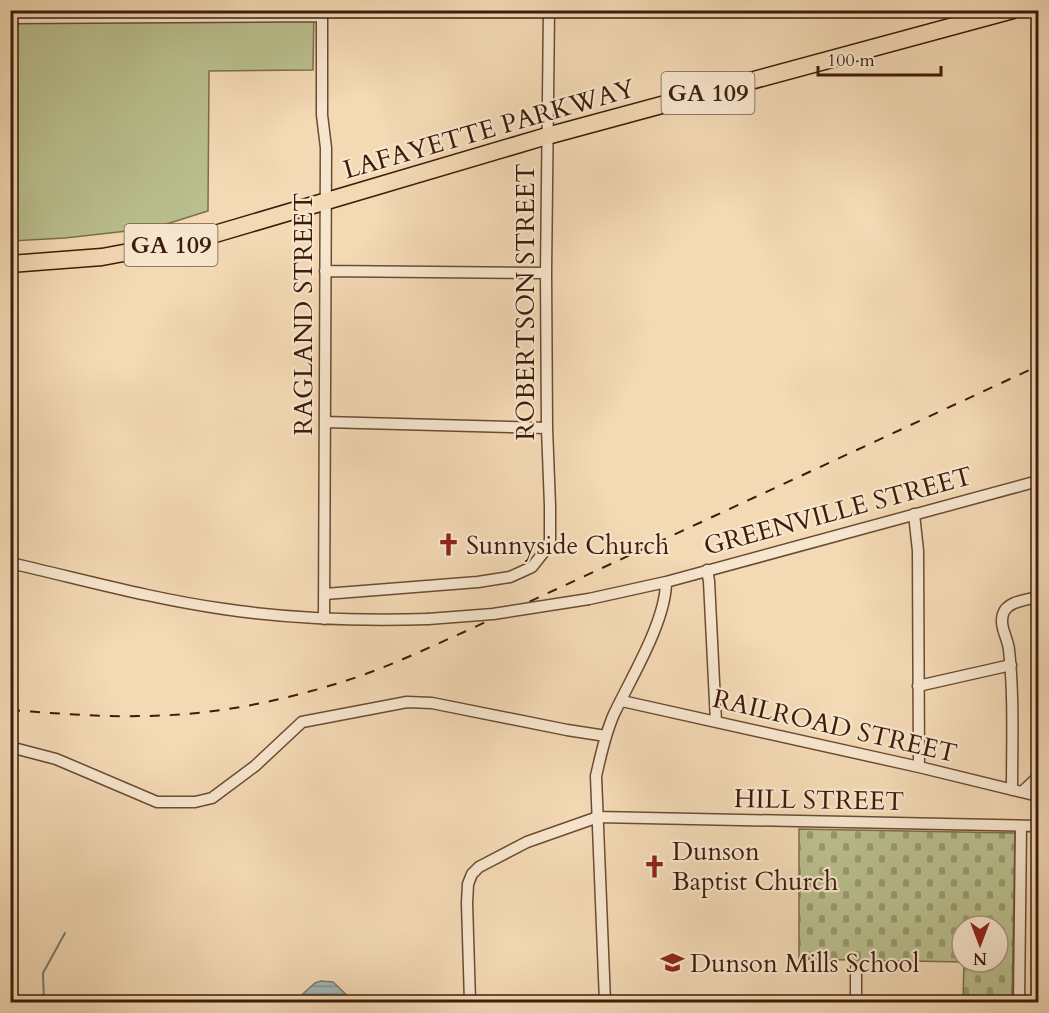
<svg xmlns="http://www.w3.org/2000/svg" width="1049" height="1013" viewBox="0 0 1049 1013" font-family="Cardo,serif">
  <defs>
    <pattern id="cemetery-stones" width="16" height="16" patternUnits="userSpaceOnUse" patternTransform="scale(1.5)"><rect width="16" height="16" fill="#babf8e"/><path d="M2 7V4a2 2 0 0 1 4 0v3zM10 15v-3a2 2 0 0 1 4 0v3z" fill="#999a72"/></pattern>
    <pattern id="water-rules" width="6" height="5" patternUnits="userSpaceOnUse" patternTransform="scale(1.5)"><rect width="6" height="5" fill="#9fb8b7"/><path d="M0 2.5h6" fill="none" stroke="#839593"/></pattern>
  </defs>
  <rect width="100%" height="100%" fill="#f3d9b4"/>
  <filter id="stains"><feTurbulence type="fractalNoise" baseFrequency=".00333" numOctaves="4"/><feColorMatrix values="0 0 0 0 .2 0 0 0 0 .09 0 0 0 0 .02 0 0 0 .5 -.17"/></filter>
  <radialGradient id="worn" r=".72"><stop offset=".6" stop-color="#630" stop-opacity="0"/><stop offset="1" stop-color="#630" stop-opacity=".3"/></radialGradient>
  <path fill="url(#cemetery-stones)" stroke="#7c6e4c" stroke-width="1.5" fill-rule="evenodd" d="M 799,829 L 1015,833 L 1012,1002 L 963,1002 L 964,962 L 799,959 ZM 962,926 L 998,926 L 998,962 L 962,962 Z"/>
  <path fill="#babf8e" stroke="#7c6e4c" stroke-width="1.5" d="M 10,11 L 314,11 L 313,70 L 209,71 L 208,211 L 154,228 L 65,238 L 11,241 Z"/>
  <path fill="url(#water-rules)" stroke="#787a72" stroke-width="1.5" d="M 321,981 L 333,982 L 354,1002 L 294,1002 L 315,983 Z"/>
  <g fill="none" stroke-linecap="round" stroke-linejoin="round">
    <path stroke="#787a72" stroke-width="2" d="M 44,1002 L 43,973 L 65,933"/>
    <defs>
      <path id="minor" d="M 322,10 L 322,115 L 326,148 L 324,619
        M 10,18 L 322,16
        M 325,271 L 546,273
        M 325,422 L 547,428
        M 914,514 L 918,551 L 919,767
        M 10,563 C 81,579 152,599 224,609 C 291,619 360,621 428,619
        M 707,570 L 709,581 L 716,722
        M 325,594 L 478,582 L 510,577 L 532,567 L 547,548 L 550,540 L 550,506 L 547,428 L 546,273 L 549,10
        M 589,599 L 666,582 L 1038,481
        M 918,686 L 1011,665
        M 622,701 L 919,767 L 1038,796
        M 10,747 L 56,759 L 157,802 L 195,802 L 212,798 L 255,766 L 302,722 L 407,702 L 432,703 L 567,730 L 606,736
        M 1012,790 C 1012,743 1014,696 1009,650 C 1008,638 999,627 1003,614 C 1007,601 1027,600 1038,597
        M 1022,792 L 1038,777
        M 470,1002 L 467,903 L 468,884 L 472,874 L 479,867 L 527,842 L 598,817 L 1038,826
        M 605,1002 L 596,776 C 601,755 605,734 614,714 C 631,678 666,621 666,582
        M 856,1002 L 856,968
        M 1019,1002 L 1021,826"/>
      <path id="highway" d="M 10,264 L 102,257 L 198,239 L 547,136 L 1013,10"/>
    </defs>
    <use href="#minor" stroke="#6b4b35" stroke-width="13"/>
    <use href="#highway" stroke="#3e1c0b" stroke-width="19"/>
    <use href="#minor" stroke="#f7e6ce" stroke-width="10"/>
    <use href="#highway" stroke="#f3d9b4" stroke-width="16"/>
    <path stroke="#3e1c0b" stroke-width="2" stroke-dasharray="10 10" stroke-linecap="butt" d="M 10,710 C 53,713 96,717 139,716 C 204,716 270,704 332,685 C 378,672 421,651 464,632 L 1038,366"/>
    <defs>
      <path id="minor-bridge" d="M 428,619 L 493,614 L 589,599"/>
    </defs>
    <use href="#minor-bridge" stroke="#6b4b35" stroke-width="13" stroke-linecap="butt"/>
    <use href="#minor-bridge" stroke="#f7e6ce" stroke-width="10"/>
  </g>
  <defs>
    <symbol id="church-bare" viewBox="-9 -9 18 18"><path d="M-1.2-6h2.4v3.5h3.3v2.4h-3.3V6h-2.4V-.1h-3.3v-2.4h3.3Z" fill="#8f2418" stroke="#f7e6ce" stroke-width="2.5" paint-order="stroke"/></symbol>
    <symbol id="school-bare" viewBox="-9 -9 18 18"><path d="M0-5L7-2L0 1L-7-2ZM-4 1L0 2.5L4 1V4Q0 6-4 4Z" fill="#8f2418" stroke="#f7e6ce" stroke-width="2.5" paint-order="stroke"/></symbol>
  </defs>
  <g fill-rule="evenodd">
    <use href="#church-bare" x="432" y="528" width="33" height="33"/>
    <use href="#church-bare" x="638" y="850" width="33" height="33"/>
    <use href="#school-bare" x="656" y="946" width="33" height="33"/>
  </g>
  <g text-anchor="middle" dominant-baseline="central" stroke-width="4.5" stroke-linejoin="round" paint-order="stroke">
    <g fill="#f7e6ce" stroke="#765946" stroke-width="1.5">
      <rect x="661.5" y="72" width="93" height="42" rx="4.5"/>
      <rect x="124.5" y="224" width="93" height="42" rx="4.5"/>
    </g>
    <g font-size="24" font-weight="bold" fill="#3e1c0b">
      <text x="708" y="93">GA 109</text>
      <text x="171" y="245">GA 109</text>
    </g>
    <g font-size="26" fill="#3e1c0b" stroke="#f7e6ce">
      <text transform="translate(489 129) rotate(-16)">LAFAYETTE PARKWAY</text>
      <text transform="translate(525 302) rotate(-90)">ROBERTSON STREET</text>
      <text transform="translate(303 314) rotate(-90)">RAGLAND STREET</text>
      <text transform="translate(838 511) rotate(-15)">GREENVILLE STREET</text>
      <text transform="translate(835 726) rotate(13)">RAILROAD STREET</text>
      <text transform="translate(819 800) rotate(1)">HILL STREET</text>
    </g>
    <g font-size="26" fill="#3e1c0b" stroke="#f7e6ce" text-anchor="start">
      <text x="466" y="545">Sunnyside Church</text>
      <text x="672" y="851">Dunson<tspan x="672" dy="30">Baptist Church</tspan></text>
      <text x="690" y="963">Dunson Mills School</text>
    </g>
  </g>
  <rect width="1049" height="1013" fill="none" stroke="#f3d9b4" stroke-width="36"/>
  <rect x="12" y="12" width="1025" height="989" fill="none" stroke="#3e1c0b" stroke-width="3"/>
  <rect x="18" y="18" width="1013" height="977" fill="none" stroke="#3e1c0b" stroke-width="1.5"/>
  <g transform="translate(980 944) rotate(180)"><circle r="28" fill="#f7e6ce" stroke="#ad9580" stroke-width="1.5"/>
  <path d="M0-4.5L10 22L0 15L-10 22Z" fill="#8f2418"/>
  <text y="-9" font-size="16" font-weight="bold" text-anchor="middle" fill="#3e1c0b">N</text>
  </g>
  <path d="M818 66v9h123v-9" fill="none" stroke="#3e1c0b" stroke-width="3"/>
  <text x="827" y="66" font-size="18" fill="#3e1c0b" stroke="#f7e6ce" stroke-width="4.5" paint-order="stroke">100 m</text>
  <rect width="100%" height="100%" filter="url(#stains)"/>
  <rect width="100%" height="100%" fill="url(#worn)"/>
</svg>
